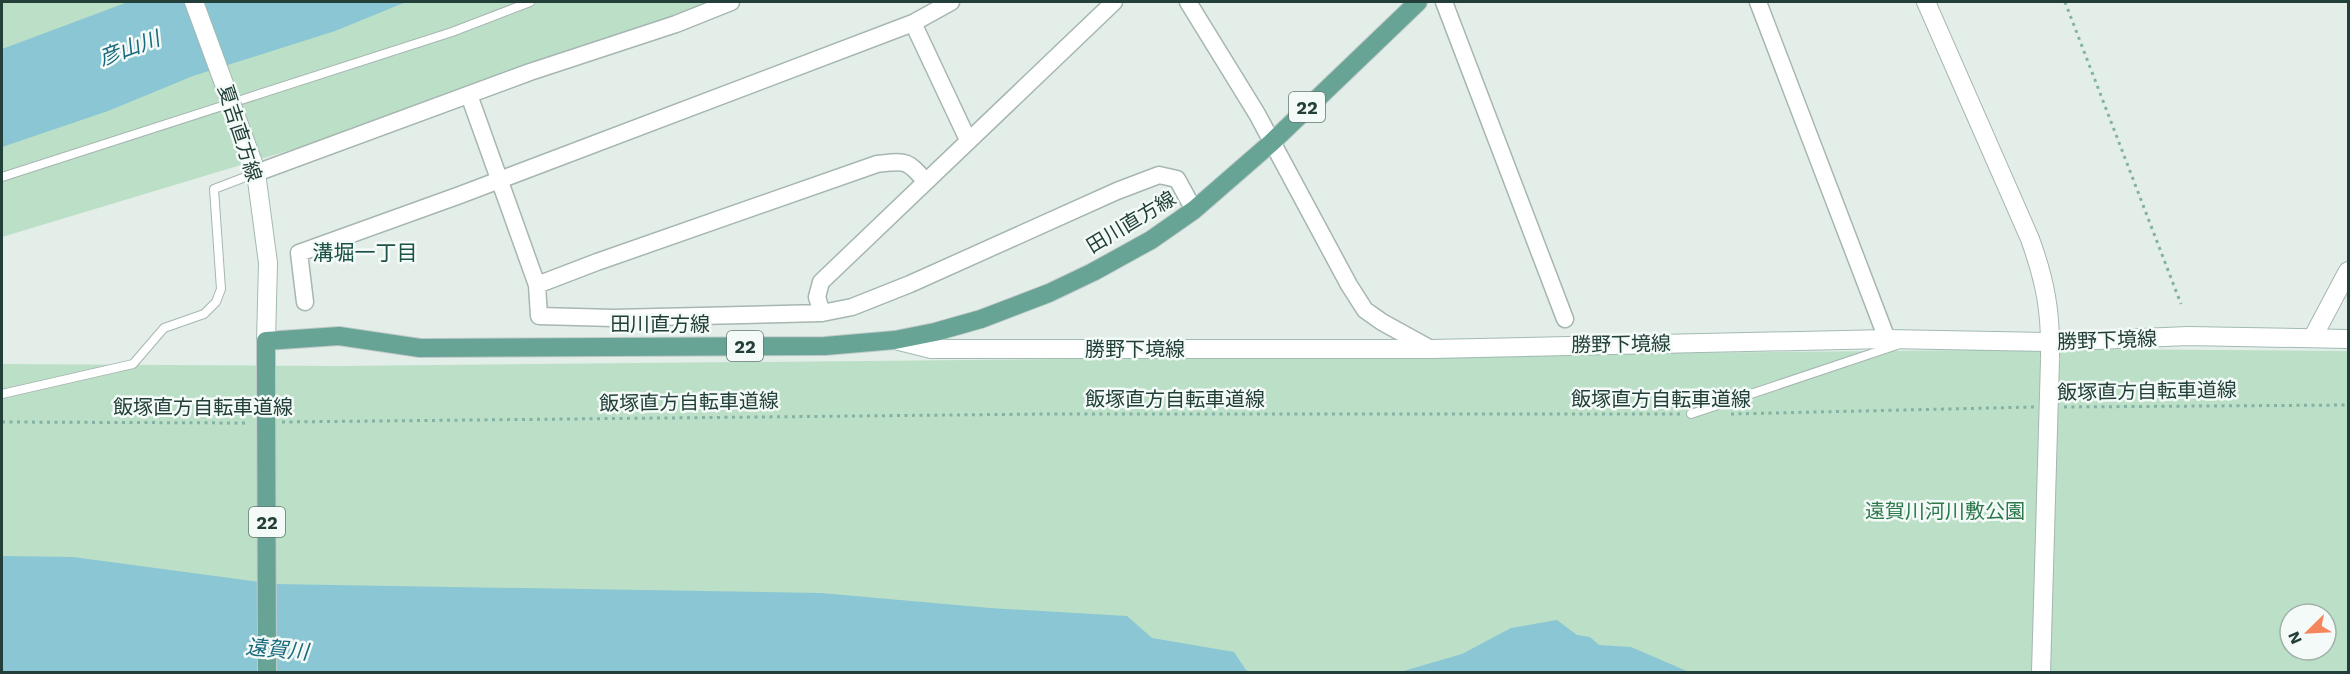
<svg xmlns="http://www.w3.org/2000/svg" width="2350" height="674" viewBox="0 0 2350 674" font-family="'Work Sans','Noto Sans JP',sans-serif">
  <rect width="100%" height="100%" fill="#e4eee9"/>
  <path fill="#bcdfc7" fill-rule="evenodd" d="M 2,2 L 708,2 L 681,14 L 327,139 L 2,237 Z
    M 2088,349 L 2348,351 L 2348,672 L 2,672 L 2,364 L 339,366 ZM 2290,614 L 2326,614 L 2326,650 L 2290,650 Z"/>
  <path fill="#8ac6d4" d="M 128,2 L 406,2 L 335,31 L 193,76 L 108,111 L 2,147 L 2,49 Z
    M 2,556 L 73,557 L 274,584 L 821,593 L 990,608 L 1127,616 L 1152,638 L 1234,652 L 1246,670 L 1250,672 L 2,672 Z
    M 1557,620 L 1577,635 L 1590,637 L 1599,645 L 1631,647 L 1689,672 L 1400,672 L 1462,654 L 1511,628 Z"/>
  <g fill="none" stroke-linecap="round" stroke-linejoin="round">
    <defs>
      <path id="service" d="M 2,177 L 452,32 L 530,2
        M 2,394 L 133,364 L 164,328 L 204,314 L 216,302 L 221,289 L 214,189 L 256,173
        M 1691,414 L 1897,345"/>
      <path id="minor" d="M 1188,2 L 1257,114 L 1349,285 L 1365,310 L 1382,322 L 1431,349
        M 1444,2 L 1565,319
        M 1758,2 L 1887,339
        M 913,23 L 968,140
        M 469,95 L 537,285 L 597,262 L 877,164 C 905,161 907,159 925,181
        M 256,173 L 530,72 L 676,24 L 731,2
        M 537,285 L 539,316 L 614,318 L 822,313 L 852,307 L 910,284 L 1117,191 L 1159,175 L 1177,179 L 1194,210
        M 305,302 L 299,253 L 460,195 L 913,23 L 951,2
        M 822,313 L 817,297 L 821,282 L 1114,2"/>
      <path id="tertiary" d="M 1926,2 L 2030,239 C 2045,280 2051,312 2050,356
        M 2313,337 L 2348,271"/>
      <path id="secondary" d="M 252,160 L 256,173 L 268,263 L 266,341
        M 895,340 L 931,349 L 1431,349 L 1887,339 L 2050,342 L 2188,336 L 2348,339"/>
      <path id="primary" d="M 266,372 L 266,341 L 339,336 L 420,348 L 825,346 L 895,340 L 935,332 L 981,319 L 1049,293 L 1093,272 L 1151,240 L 1194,210 L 1271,143 L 1418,2"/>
    </defs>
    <use href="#service" stroke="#a6b6b1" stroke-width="10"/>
    <use href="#minor" stroke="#a6b6b1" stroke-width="19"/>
    <use href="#tertiary" stroke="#a6b6b1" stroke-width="20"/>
    <use href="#secondary" stroke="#a1bab2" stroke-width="20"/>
    <use href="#primary" stroke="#c1cac8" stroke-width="20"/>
    <path stroke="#83b2a5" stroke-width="3" stroke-dasharray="3 4.5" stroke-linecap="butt" d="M 2065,2 L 2181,304
      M 2064,407 L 2348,405
      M 1731,414 L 2034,407
      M 2,422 L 249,423
      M 282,422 L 1046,414 L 1680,414"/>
    <use href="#service" stroke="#fff" stroke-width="8"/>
    <use href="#minor" stroke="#fff" stroke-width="16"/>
    <use href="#tertiary" stroke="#fff" stroke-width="18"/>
    <use href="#secondary" stroke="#fff" stroke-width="18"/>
    <use href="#primary" stroke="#67a496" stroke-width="18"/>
    <defs>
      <path id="tertiary-bridge" d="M 2041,672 L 2050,360"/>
      <path id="secondary-bridge" d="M 194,2 L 252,160"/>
      <path id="primary-bridge" d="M 266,372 L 267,672"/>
    </defs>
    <use href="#tertiary-bridge" stroke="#a6b6b1" stroke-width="20" stroke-linecap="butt"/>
    <use href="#secondary-bridge" stroke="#a1bab2" stroke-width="20" stroke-linecap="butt"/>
    <use href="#primary-bridge" stroke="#c1cac8" stroke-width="20" stroke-linecap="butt"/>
    <use href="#tertiary-bridge" stroke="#fff" stroke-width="18"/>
    <use href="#secondary-bridge" stroke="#fff" stroke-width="18"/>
    <use href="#primary-bridge" stroke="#67a496" stroke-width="18"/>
  </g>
  <g text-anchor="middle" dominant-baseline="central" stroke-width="5" stroke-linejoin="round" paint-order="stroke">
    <g fill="#f4faf7" stroke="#617872" stroke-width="1.5">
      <rect x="1289" y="92" width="36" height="30" rx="4.5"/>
      <rect x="727" y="331" width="36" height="30" rx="4.5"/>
      <rect x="249" y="507" width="36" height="30" rx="4.5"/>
    </g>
    <g font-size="18" font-weight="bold" fill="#224039">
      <text x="1307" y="107">22</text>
      <text x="745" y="346">22</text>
      <text x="267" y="522">22</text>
    </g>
    <g font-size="20" fill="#224039" stroke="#f4faf7">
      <text transform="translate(240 133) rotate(72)">夏吉直方線</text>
      <text transform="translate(1131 222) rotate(-31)">田川直方線</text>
      <text x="660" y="324">田川直方線</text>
      <text transform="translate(2107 340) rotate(-2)">勝野下境線</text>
      <text transform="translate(1621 344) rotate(-1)">勝野下境線</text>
      <text x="1135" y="349">勝野下境線</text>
      <text transform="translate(2147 391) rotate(-1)">飯塚直方自転車道線</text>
      <text x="1175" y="399">飯塚直方自転車道線</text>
      <text x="1661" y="399">飯塚直方自転車道線</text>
      <text transform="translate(689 402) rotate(-1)">飯塚直方自転車道線</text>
      <text x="203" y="407">飯塚直方自転車道線</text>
    </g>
    <g font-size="20" fill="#2b784b" stroke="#f4faf7">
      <text x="1945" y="511">遠賀川河川敷公園</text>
    </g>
    <g font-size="21" font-style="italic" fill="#1a6a7e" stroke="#f4faf7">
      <text transform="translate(129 48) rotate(-20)">彦山川</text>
      <text transform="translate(277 649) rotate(5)">遠賀川</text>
    </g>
    <g font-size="21" fill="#1d5347" stroke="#f4faf7">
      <text x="365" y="252">溝堀一丁目</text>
    </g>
  </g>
  <rect width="2350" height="674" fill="none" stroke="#224039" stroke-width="6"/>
  <g transform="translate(2308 632) rotate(246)"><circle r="28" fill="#f4faf7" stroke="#a0b0ab" stroke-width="1.5"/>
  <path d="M0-4.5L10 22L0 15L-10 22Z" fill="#f5855a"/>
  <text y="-9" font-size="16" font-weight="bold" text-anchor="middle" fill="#224039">N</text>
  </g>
</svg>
